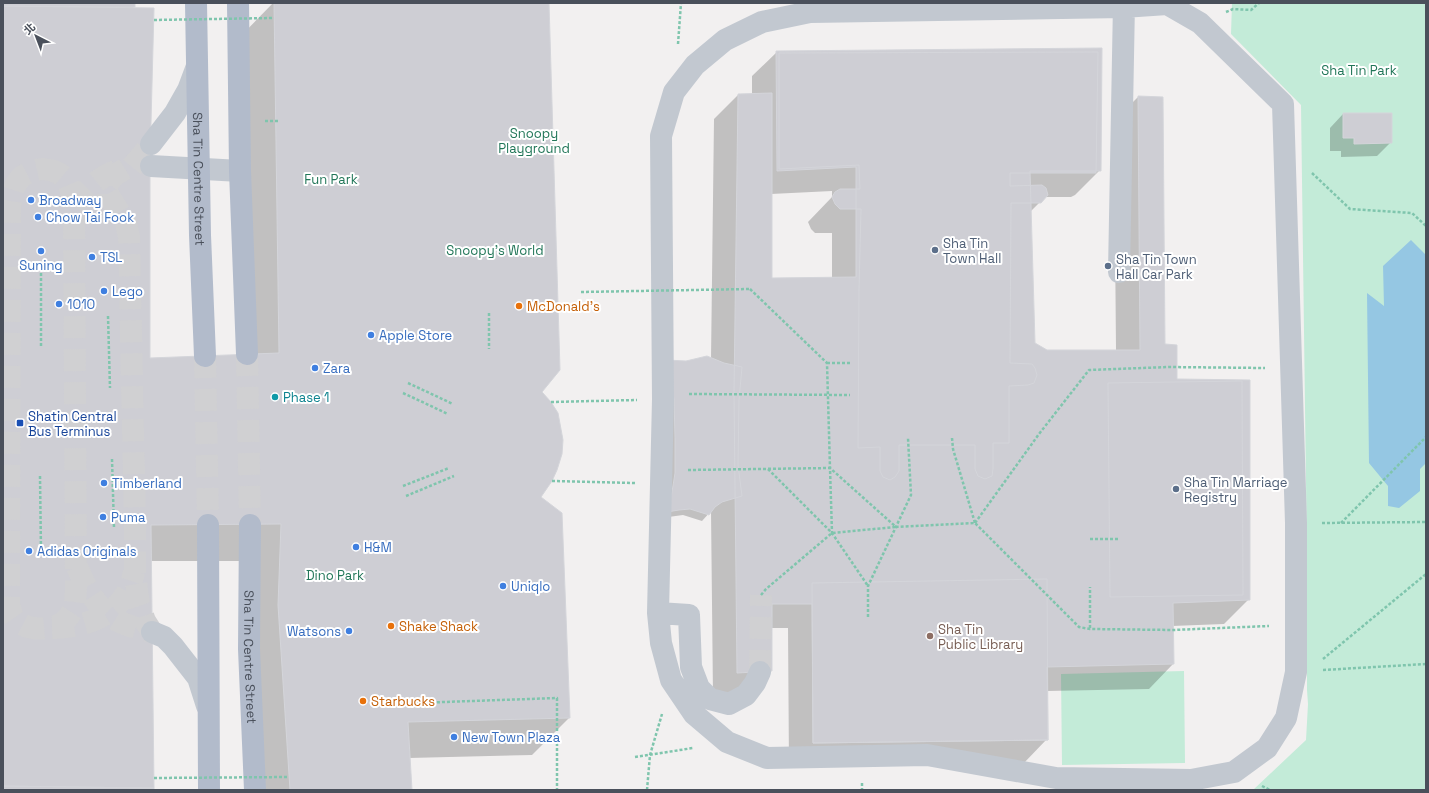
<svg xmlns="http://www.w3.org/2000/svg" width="1429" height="793" viewBox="0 0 1429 793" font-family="'Space Grotesk','Noto Sans TC',sans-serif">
  <rect width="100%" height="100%" fill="#f2f0f0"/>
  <path fill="#c3ebd8" d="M 1232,3 L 1426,3 L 1426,790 L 1253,790 L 1306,740 L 1308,704 L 1307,690 L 1307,557 L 1301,105 L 1231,34 Z
    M 1184,671 L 1185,763 L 1062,765 L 1061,674 Z"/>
  <path fill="#95c7e3" d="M 1411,240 L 1426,255 L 1426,463 L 1420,469 L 1420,491 L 1399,508 L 1388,506 L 1388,486 L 1369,463 L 1367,293 L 1384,306 L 1383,266 Z"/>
  <path fill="#0003" fill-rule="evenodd" d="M 3,3 L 134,3 L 134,7 L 132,9 L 149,160 L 149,359 L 242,355 L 238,39 L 273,3 L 548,3 L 540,392 L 540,497 L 569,718 L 532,755 L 409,758 L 411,790 L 251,790 L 245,561 L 150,561 L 153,790 L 3,790 Z
    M 777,52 L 1100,170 L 1075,195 L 1071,197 L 1045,197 L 1030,212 L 1034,344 L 1047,351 L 1116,351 L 1114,121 L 1138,97 L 1164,345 L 1249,599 L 1224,624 L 1172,626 L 1173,664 L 1149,689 L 1047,691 L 1047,739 L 1023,764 L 789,767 L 788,628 L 771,628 L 746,695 L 713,697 L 711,511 L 702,521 L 683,515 L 661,518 L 660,367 L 711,359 L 714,119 L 738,95 L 752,94 L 752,76 ZM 832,191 L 832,197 L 808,222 L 811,229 L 815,233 L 832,233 L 832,278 L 771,279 L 771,194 Z
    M 1343,114 L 1391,142 L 1377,156 L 1341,157 L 1341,151 L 1330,151 L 1330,128 Z"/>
  <path fill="#ceced4" stroke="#d4d5da" d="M 3,3 L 135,3 L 135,7 L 3,6 Z
    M 274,3 L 549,3 L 560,370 L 542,392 L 551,402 L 558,413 L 563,440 L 562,454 L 557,470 L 552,481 L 541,497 L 562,513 L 570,718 L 408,722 L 412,790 L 290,790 L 278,605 L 281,524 L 151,525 L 154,788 L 3,786 L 3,6 L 154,8 L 150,160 L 150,358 L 279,353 Z
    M 1102,48 L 1101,171 L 1030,171 L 1035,343 L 1047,350 L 1140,350 L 1138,96 L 1163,97 L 1165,344 L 1177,345 L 1177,379 L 1250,380 L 1250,600 L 1173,603 L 1174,664 L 1047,667 L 1048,740 L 813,743 L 812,604 L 772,604 L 772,671 L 737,673 L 734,393 L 738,94 L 772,93 L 772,278 L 856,277 L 856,167 L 777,171 L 776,51 Z
    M 1098,52 L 1096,173 L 1010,173 L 1010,186 L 1042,185 L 1046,188 L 1048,195 L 1041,203 L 1011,203 L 1010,363 L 1032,364 L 1035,368 L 1037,375 L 1034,383 L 1028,385 L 1009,386 L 1009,443 L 993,443 L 993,469 L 992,476 L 985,479 L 978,476 L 975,469 L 975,445 L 899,445 L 899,471 L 895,477 L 890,480 L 883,477 L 880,471 L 880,447 L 858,448 L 859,291 L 861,209 L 840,209 L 835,204 L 832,197 L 835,192 L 840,189 L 860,189 L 859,165 L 779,169 L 779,53 Z
    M 1343,113 L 1392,113 L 1392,143 L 1354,144 L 1354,138 L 1343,138 Z
    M 707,356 L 724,363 L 742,367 L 739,400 L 738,465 L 742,496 L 722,502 L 715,507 L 709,515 L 690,509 L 679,510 L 667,512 L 672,492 L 675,473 L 675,438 L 674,399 L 666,360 L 686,361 Z
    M 1242,381 L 1243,595 L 1110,597 L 1108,383 Z
    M 1047,579 L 1048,740 L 813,743 L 812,583 Z
    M 3,786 L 154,788 L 154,790 L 3,790 Z"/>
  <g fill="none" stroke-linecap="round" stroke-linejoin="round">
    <path stroke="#d0d0d2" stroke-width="22" stroke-dasharray="22 11" stroke-linecap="butt" d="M 132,167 L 151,144
      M 42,169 C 68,171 70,184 74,206 L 76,588 C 75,595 76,603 73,610 C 71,613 67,620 63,622 C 50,631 22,632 13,616 C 11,613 10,607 9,604 L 10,208 C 13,184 17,173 42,169 Z
      M 125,169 L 115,175 L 108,183 L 108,194 L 126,223 L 129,237 L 135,527 L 135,576 L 139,604 L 145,621 L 152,632
      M 74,206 C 86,190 99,176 119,170
      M 77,567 C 85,586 97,609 116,620 C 127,626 140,629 152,632
      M 52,628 C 91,627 126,613 134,572
      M 760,672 L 761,595"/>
    <path stroke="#d0d0d2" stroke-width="22" stroke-dasharray="22 11" stroke-linecap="butt" d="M 247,354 L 250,525
      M 205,356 L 208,525"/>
    <path stroke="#7fc5ad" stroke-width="2.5" stroke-dasharray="3 2" stroke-linecap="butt" d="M 1226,12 L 1233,9 L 1251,10 L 1259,3
      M 678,44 L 681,3
      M 265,121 L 279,121
      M 1312,173 L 1350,209 L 1412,213 L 1426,226
      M 750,289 L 827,363 L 830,468 L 896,527 L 975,523 L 1079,627 L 1090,629 L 1173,630 L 1269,626
      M 489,313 L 489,349
      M 108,316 L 110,388
      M 41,346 L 41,273
      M 827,363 L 850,363
      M 408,383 L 453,404
      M 403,393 L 448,414
      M 689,394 L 850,395
      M 551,402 L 637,400
      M 952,438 L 953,449 L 975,523
      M 112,459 L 114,528
      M 768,469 L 832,533 L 868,586
      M 688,470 L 830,468 L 832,533
      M 40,476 L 41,551
      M 552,481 L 635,483
      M 403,486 L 449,468
      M 406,496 L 454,476
      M 975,523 L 1039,434 L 1089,370 L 1169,367 L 1265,368
      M 1322,523 L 1426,522
      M 1341,523 L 1426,437
      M 1090,539 L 1118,539
      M 761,595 L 766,589 L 832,533 L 895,527
      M 868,617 L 868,586 L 911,495 L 908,438
      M 1090,628 L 1090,587
      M 1323,659 L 1426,574
      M 1323,670 L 1426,664
      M 387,704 L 557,698 L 557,790
      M 635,757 L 693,748
      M 862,783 L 862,790
      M 1262,786 L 1270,790
      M 647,790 L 650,755 L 662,714"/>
    <path stroke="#c2c8d0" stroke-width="22" d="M 1167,4 L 1200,23 L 1283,104 L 1296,523 L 1296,672 L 1286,718 L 1267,748 L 1234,772 L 1191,780 L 1056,778 L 927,755 L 767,758 L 727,742 L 694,714 L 671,680 L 661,643 L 658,613 L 663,399 L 661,136 L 674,92 L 695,65 L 725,40 L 762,22 L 810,12 L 1123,7 Z
      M 151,144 L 175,113 L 188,90 L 197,66
      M 151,166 L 240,171
      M 1119,272 L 1124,3
      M 658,613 L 689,615 L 691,667 L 699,688 L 710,699 L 729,704 L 746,695 L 755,683 L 760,672
      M 152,632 L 164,637 L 173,646 L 198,678 L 207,706"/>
    <g stroke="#b2bbcb" stroke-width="22">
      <path id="s1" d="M 196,3 L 200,235 L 205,356"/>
      <path d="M 238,3 L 240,171 L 247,354"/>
      <path d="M 208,525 L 209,790"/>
      <path id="s2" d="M 250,525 L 249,649 L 255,790"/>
    </g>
    <path stroke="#7fc5ad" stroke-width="2.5" stroke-dasharray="3 2" stroke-linecap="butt" d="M 154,20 L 274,18
      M 581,292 L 750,289
      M 154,778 L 289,777"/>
  </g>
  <g fill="#3f7fe0" stroke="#fff" stroke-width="1.5">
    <circle cx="31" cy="200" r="4"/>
    <circle cx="38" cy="217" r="4"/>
    <circle cx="41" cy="251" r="4"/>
    <circle cx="92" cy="257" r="4"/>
    <circle cx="104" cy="291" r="4"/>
    <circle cx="59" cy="304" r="4"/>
    <circle cx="371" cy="335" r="4"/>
    <circle cx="315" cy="368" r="4"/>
    <circle cx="104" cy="483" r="4"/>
    <circle cx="103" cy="517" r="4"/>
    <circle cx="356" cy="547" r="4"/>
    <circle cx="29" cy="551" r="4"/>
    <circle cx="503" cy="586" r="4"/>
    <circle cx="349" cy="631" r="4"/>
    <circle cx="454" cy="737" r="4"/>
  </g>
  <g fill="#5c6f8a" stroke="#fff" stroke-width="1.5">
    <circle cx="935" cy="250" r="4"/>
    <circle cx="1108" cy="266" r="4"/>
    <circle cx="1176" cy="489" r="4"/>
  </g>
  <g fill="#e8710a" stroke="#fff" stroke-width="1.5">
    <circle cx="519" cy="306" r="4"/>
    <circle cx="391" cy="626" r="4"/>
    <circle cx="363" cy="701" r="4"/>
  </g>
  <circle fill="#0f9aa8" stroke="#fff" stroke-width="1.5" cx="275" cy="397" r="4"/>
  <rect fill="#1a4fb4" stroke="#fff" stroke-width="1.5" x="16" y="419" width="8" height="8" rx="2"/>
  <circle fill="#8d6e63" stroke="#fff" stroke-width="1.5" cx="930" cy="636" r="4"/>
  <g text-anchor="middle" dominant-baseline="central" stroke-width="4" stroke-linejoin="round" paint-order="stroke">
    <g font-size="13" fill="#217658" stroke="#fff">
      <text x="1359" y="70">Sha Tin Park</text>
      <text x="534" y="133">Snoopy<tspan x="534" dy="15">Playground</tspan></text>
      <text x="331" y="179">Fun Park</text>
      <text x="495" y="250">Snoopy's World</text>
      <text x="335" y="575">Dino Park</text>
    </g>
    <g font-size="13" fill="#4a505b" stroke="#fff">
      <text stroke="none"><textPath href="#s1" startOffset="176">Sha Tin Centre Street</textPath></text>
      <text stroke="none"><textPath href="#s2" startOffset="132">Sha Tin Centre Street</textPath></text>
    </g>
    <g font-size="13" fill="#366cbe" stroke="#fff" text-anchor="start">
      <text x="39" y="200">Broadway</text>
      <text x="46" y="217">Chow Tai Fook</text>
      <text x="100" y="257">TSL</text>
      <text x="41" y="265" text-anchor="middle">Suning</text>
      <text x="112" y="291">Lego</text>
      <text x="67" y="304">1O1O</text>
      <text x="379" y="335">Apple Store</text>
      <text x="323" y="368">Zara</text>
      <text x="112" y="483">Timberland</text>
      <text x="111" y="517">Puma</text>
      <text x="364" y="547">H&amp;M</text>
      <text x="37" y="551">Adidas Originals</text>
      <text x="511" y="586">Uniqlo</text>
      <text x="341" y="631" text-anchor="end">Watsons</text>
      <text x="462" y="737">New Town Plaza</text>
    </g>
    <g font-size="13" fill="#4e5e75" stroke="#fff" text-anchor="start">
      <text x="943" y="243">Sha Tin<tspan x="943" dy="15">Town Hall</tspan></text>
      <text x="1116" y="259">Sha Tin Town<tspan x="1116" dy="15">Hall Car Park</tspan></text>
      <text x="1184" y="482">Sha Tin Marriage<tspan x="1184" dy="15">Registry</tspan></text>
    </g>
    <g font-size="13" fill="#c56008" stroke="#fff" text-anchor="start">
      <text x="527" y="306">McDonald's</text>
      <text x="399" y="626">Shake Shack</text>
      <text x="371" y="701">Starbucks</text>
    </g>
    <g font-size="13" fill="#0d838f" stroke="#fff" text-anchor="start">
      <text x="283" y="397">Phase 1</text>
    </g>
    <g font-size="13" fill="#164399" stroke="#fff" text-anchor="start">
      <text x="28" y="416">Shatin Central<tspan x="28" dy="15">Bus Terminus</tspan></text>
    </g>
    <g font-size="13" fill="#785e54" stroke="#fff" text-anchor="start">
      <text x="938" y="629">Sha Tin<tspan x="938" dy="15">Public Library</tspan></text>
    </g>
  </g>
  <rect width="1429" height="793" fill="none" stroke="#4a505b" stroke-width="8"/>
  <g transform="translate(36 36) rotate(318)" stroke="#ffffff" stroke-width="3" paint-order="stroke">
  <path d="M0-3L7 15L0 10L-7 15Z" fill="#4a505b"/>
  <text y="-6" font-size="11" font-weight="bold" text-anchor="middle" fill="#4a505b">北</text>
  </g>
</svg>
